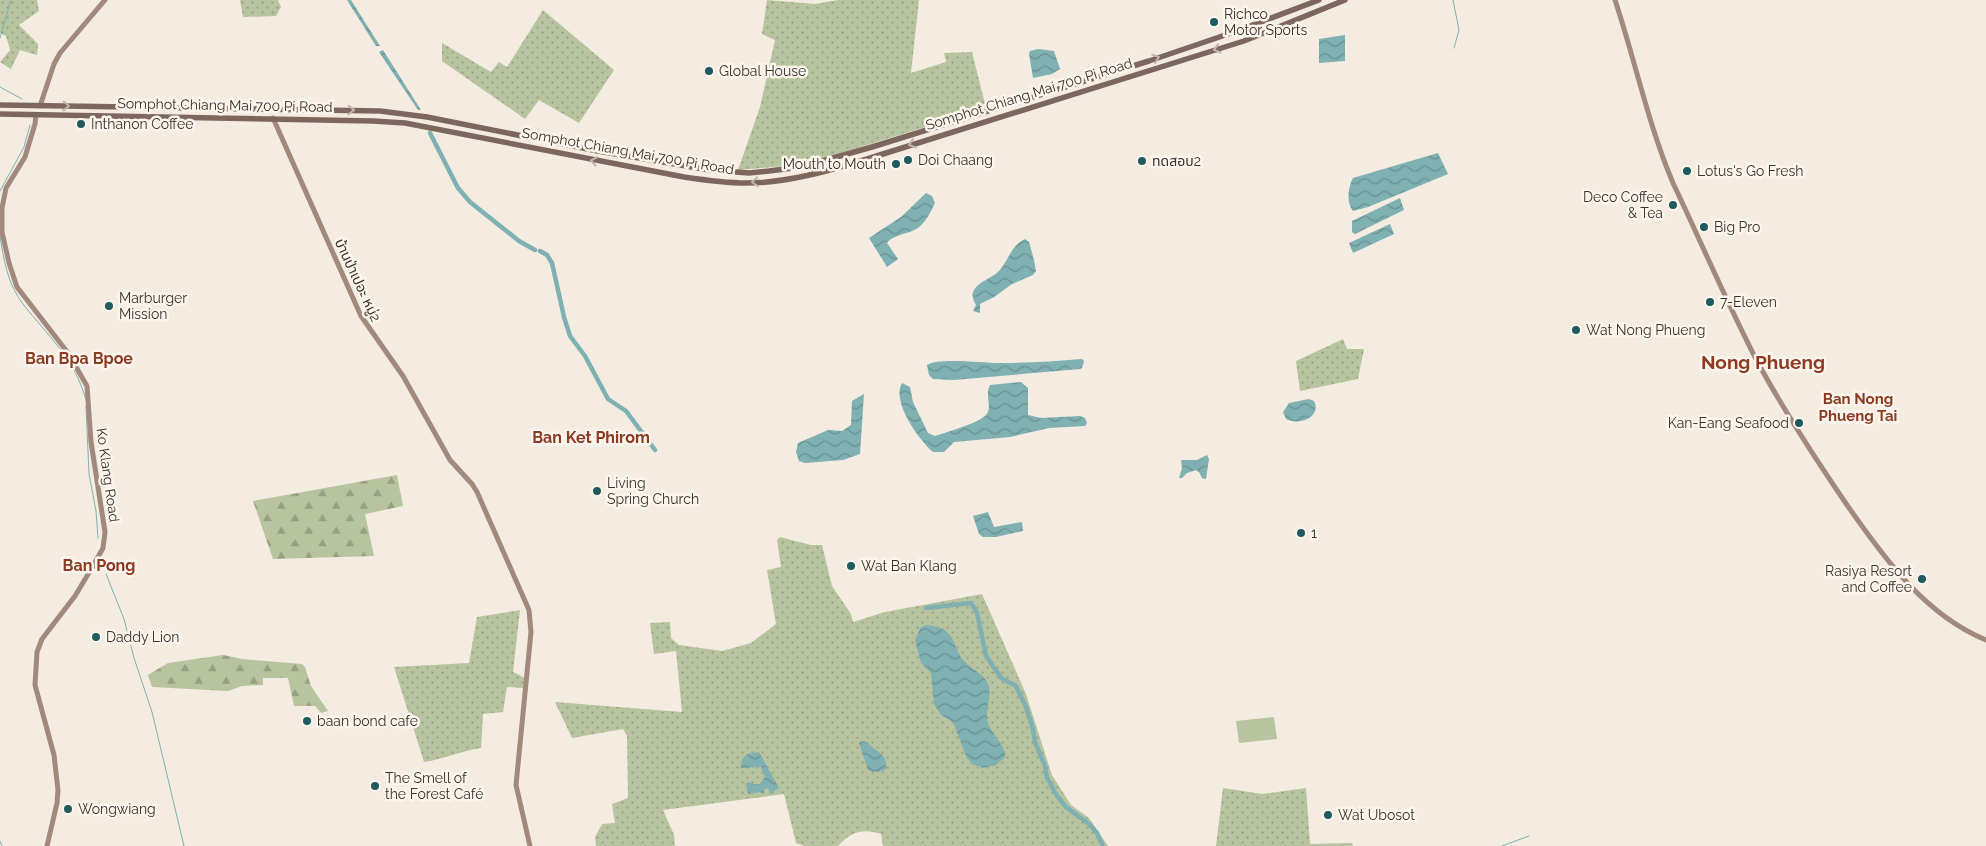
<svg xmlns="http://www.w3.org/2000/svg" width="1986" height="846" viewBox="0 0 1986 846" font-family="Raleway,'Noto Sans Thai',sans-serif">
  <defs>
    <pattern id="grass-dots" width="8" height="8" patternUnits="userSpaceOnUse" patternTransform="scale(1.25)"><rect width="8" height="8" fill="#b8c4a0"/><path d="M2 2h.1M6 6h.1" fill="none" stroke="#97a083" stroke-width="1.8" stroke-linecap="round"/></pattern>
    <pattern id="forest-firs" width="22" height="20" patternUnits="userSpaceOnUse" patternTransform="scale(1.25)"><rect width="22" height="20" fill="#b8c4a0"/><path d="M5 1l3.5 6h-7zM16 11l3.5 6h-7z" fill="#97a083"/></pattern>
    <pattern id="water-waves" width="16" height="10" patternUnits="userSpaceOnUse" patternTransform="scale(1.25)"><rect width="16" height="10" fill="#7fb0b2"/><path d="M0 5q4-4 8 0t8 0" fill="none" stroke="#699091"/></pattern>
  </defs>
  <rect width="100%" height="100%" fill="#f4ebe1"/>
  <path fill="url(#grass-dots)" d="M 0,0 L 37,0 L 39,11 L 19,25 L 38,44 L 37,55 L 20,50 L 11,69 L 0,62 L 10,50 L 6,36 L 0,33 Z
    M 240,0 L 278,0 L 281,7 L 276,16 L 243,17 Z
    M 767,0 L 815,4 L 838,0 L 919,0 L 911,73 L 946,62 L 944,53 L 972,52 L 986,108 L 825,158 L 796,165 L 738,170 L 760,107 L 775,40 L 762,34 Z
    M 543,10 L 614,70 L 579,123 L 539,100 L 525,119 L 442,61 L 442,43 L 491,72 L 499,62 L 507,67 Z
    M 1343,339 L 1347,349 L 1364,349 L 1358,379 L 1300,391 L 1296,361 Z
    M 780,537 L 811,545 L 822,545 L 832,586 L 851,614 L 853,622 L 885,612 L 982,594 L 1026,694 L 1052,775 L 1071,805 L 1089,818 L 1108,846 L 883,846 L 881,834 C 862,828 851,832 838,846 L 804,846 L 796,843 L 784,794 L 663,810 L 674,835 L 675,846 L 596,846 L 595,837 L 602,824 L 615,823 L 612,804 L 628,798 L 627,736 L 623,729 L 572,738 L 555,702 L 682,712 L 676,651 L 654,654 L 650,623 L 670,622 L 671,638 L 679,645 L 722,651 L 751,643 L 776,624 L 767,570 L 781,567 L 777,540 Z
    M 520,610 L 513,672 L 525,678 L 523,688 L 507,687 L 503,712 L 483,714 L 481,748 C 461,751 444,759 424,762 L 394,667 L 469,663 L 477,617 Z
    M 1223,788 L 1262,794 L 1306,788 L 1310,844 L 1352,843 L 1353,846 L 1216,846 Z"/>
  <path fill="url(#forest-firs)" d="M 397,475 L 403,506 L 365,514 L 374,556 L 273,559 L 253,501 Z
    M 223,655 L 242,659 L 302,664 L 305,667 L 311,686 L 328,711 L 321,713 L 315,706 L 294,706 L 288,678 L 263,678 L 263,685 L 242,686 L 228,691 L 152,687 L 148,675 L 168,663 Z"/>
  <path fill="#b8c4a0" d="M 1274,717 L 1277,739 L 1239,743 L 1236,721 Z"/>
  <path fill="url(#water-waves)" d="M 347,0 L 351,0 L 380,46 L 376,46 Z
    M 1345,35 L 1345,61 L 1319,63 L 1319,39 Z
    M 1038,49 L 1054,51 L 1060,69 L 1052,74 L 1033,78 L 1029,54 L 1030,51 Z
    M 383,50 L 421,110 L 418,110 L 379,52 Z
    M 1438,153 L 1448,174 L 1368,207 L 1353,211 C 1346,203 1348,187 1353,178 Z
    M 926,193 L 932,196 L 935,203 C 931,211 926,222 919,227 C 909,235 895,233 887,243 L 898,259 L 887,267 L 869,238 L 901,217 Z
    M 1400,198 L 1404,210 L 1355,234 L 1352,232 L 1352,221 Z
    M 1390,224 L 1394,234 L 1353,253 L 1349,243 Z
    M 1025,239 L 1029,242 L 1034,260 L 1036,271 L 1033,275 L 1012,284 L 994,297 L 980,304 L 980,313 L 973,311 L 976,305 C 973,299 971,295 974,290 C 979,281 993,278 1000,270 C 1009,259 1011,246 1025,239 Z
    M 1082,359 L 1084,361 L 1082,368 L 1080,369 L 954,380 L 933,379 L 929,375 L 927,365 C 941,357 987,364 1004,363 C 1030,363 1056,361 1082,359 Z
    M 1021,382 L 1028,388 L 1028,415 L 1041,418 L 1080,416 L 1085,418 L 1087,423 L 1085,426 L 1049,428 L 1010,437 L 954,442 L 944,452 L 933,452 C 919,440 891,401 902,383 L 910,387 L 913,402 L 928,433 L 935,436 C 946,432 985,422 988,412 C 991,403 985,394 990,385 Z
    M 864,394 L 860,454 L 843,460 L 805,463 L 799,461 L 796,452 L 798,443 L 828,430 L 842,431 L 851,425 L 852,401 Z
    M 1309,399 L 1314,401 C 1322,417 1299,426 1286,419 L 1283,412 L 1289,403 Z
    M 1207,455 L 1209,459 L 1206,479 L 1202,478 L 1199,472 L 1196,470 L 1187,473 L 1182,478 L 1179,478 L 1182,468 L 1181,460 L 1197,460 Z
    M 988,512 L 994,527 L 1022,522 L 1023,531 L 996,537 L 983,537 L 979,534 L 973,516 Z
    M 927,625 C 934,626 943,627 948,633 C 955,639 956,652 963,660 C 970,669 983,672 988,684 C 993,696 984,710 988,723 C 992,734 1002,742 1005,753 L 1005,757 L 996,765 L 983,768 L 972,764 L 966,756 L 953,722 L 941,715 L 934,704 L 931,673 L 921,663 L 915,640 L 921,627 Z
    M 862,741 L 867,742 C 875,752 888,753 886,769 C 880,773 874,772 868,770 L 859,743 Z
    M 759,752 L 779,788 L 770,794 L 768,787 L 764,790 L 764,794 L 760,792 L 748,794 L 746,784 L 748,782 L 753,784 L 760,784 L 765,777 L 761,767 L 741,768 C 741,755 747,753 759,752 Z"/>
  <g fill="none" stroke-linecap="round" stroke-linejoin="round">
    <path stroke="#7fb0b2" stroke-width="1" d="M 1453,0 L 1459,30 L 1454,48
      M 0,38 L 11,0
      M 0,87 L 22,99
      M 0,191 L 24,147 L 30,125
      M 0,235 C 3,258 8,285 23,304 C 48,336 75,359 86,400
      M 86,406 L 89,474 L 96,511 L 98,538
      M 106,574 L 124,619 L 134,658 L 152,712 L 184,846
      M 0,841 L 2,846
      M 1502,846 L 1529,836"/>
    <path stroke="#7fb0b2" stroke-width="4.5" d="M 430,133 L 458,188 L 470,202 L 519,241 L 535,250
      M 540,251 L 547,255 L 552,263 L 564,317 L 570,336 L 585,356 L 608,399 L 626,411 L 655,450
      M 926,608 L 971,603 L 977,613 L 986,656 L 1001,678 L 1016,686 L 1026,707 L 1033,729 L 1035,742 L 1045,766 L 1047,778 L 1057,796 L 1066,807 L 1089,824 L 1097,833 L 1103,846"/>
    <path stroke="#a18a7d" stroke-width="5" d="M 1615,0 C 1635,60 1648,124 1673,183 C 1701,242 1727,303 1757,361 C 1784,411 1815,458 1847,505 C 1884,558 1925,615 1986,640
      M 40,106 L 54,64 L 60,53 L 105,0
      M 36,115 L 35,124 L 25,157 L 6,188 L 2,208 L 2,232 L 9,263 L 17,287 L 68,353 L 87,386 L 91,442 L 105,532 L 103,548 L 93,566 L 75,596 L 42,639 L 37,652 L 35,685 L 54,755 L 58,790 L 57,803 L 47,846
      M 273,118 L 361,316 L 403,376 L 450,460 L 472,484 L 477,492 L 529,610 L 531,632 L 516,785 L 530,846"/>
    <path stroke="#7d675c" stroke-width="5.5" d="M 0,105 L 380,111 L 427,117 L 598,151 L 710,170 L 749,173 L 769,171 L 801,167 L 872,147 L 1149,61 L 1237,31 L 1319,0
      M 0,114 L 373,121 L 405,123 L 684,177 C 704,180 725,183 746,183 C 787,183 828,171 867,159 L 1244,41 L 1345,0"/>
  </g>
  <defs><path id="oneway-chevron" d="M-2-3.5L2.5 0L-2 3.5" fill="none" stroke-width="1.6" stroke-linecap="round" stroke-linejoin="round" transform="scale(1.25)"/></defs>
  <g stroke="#c2b5ac">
    <use href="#oneway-chevron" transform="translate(1217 49) rotate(163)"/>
    <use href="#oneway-chevron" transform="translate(1156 58) rotate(-19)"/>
    <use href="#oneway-chevron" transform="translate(66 106) rotate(1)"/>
    <use href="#oneway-chevron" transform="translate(351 110) rotate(1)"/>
    <use href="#oneway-chevron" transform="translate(912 144) rotate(162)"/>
    <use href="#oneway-chevron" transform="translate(594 161) rotate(-169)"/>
    <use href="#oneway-chevron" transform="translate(755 182) rotate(175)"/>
  </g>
  <g fill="#1f5a5e" stroke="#fbf5ee" stroke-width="2">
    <circle cx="1214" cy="22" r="5"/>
    <circle cx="709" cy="71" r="5"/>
    <circle cx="81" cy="124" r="5"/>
    <circle cx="908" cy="160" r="5"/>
    <circle cx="1142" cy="161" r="5"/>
    <circle cx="896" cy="164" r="5"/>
    <circle cx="1687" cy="171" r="5"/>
    <circle cx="1673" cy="205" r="5"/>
    <circle cx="1704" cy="227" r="5"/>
    <circle cx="1710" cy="302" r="5"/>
    <circle cx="109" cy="306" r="5"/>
    <circle cx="1576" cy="330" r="5"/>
    <circle cx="1799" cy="423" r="5"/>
    <circle cx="597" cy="491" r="5"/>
    <circle cx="1301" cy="533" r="5"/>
    <circle cx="851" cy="566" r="5"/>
    <circle cx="1922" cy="579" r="5"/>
    <circle cx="96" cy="637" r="5"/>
    <circle cx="307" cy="721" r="5"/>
    <circle cx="375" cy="786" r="5"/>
    <circle cx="68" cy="809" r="5"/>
    <circle cx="1328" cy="815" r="5"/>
  </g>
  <g text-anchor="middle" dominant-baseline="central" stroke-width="5" stroke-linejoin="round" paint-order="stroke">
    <g font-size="14" fill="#3b302b" stroke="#fbf5ee" text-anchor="start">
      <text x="1224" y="14">Richco<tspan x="1224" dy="16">Motor Sports</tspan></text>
      <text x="719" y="71">Global House</text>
      <text x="91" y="124">Inthanon Coffee</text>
      <text x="918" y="160">Doi Chaang</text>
      <text x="1152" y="161">ทดสอบ2</text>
      <text x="886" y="164" text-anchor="end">Mouth to Mouth</text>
      <text x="1697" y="171">Lotus's Go Fresh</text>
      <text x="1663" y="197" text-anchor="end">Deco Coffee<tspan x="1663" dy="16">&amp; Tea</tspan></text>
      <text x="1714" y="227">Big Pro</text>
      <text x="119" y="298">Marburger<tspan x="119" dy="16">Mission</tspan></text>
      <text x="1720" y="302">7-Eleven</text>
      <text x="1586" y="330">Wat Nong Phueng</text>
      <text x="1789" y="423" text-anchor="end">Kan-Eang Seafood</text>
      <text x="607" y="483">Living<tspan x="607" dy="16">Spring Church</tspan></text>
      <text x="1311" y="533">1</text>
      <text x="861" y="566">Wat Ban Klang</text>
      <text x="1912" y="571" text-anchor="end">Rasiya Resort<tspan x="1912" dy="16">and Coffee</tspan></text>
      <text x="106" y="637">Daddy Lion</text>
      <text x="317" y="721">baan bond cafe</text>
      <text x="385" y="778">The Smell of<tspan x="385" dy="16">the Forest Café</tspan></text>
      <text x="78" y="809">Wongwiang</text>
      <text x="1338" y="815">Wat Ubosot</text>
    </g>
    <g font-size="14" fill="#3b302b" stroke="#fbf5ee">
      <text transform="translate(1029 94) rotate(-17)">Somphot Chiang Mai 700 Pi Road</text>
      <text transform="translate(225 105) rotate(1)">Somphot Chiang Mai 700 Pi Road</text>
      <text transform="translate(628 151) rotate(10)">Somphot Chiang Mai 700 Pi Road</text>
      <text transform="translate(358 280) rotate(65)">บ้านป่าเปอะ หมู่2</text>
      <text transform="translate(108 475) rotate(82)">Ko Klang Road</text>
    </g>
    <g font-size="15" font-weight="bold" fill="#8c3b22" stroke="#fbf5ee">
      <text x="1858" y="399">Ban Nong<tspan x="1858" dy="17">Phueng Tai</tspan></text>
    </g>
    <g font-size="16" font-weight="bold" fill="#8c3b22" stroke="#fbf5ee">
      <text x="79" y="358">Ban Bpa Bpoe</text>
      <text x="591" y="437">Ban Ket Phirom</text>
      <text x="99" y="565">Ban Pong</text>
    </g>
    <g font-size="19" font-weight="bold" fill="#8c3b22" stroke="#fbf5ee">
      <text x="1763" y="362">Nong Phueng</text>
    </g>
  </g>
</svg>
